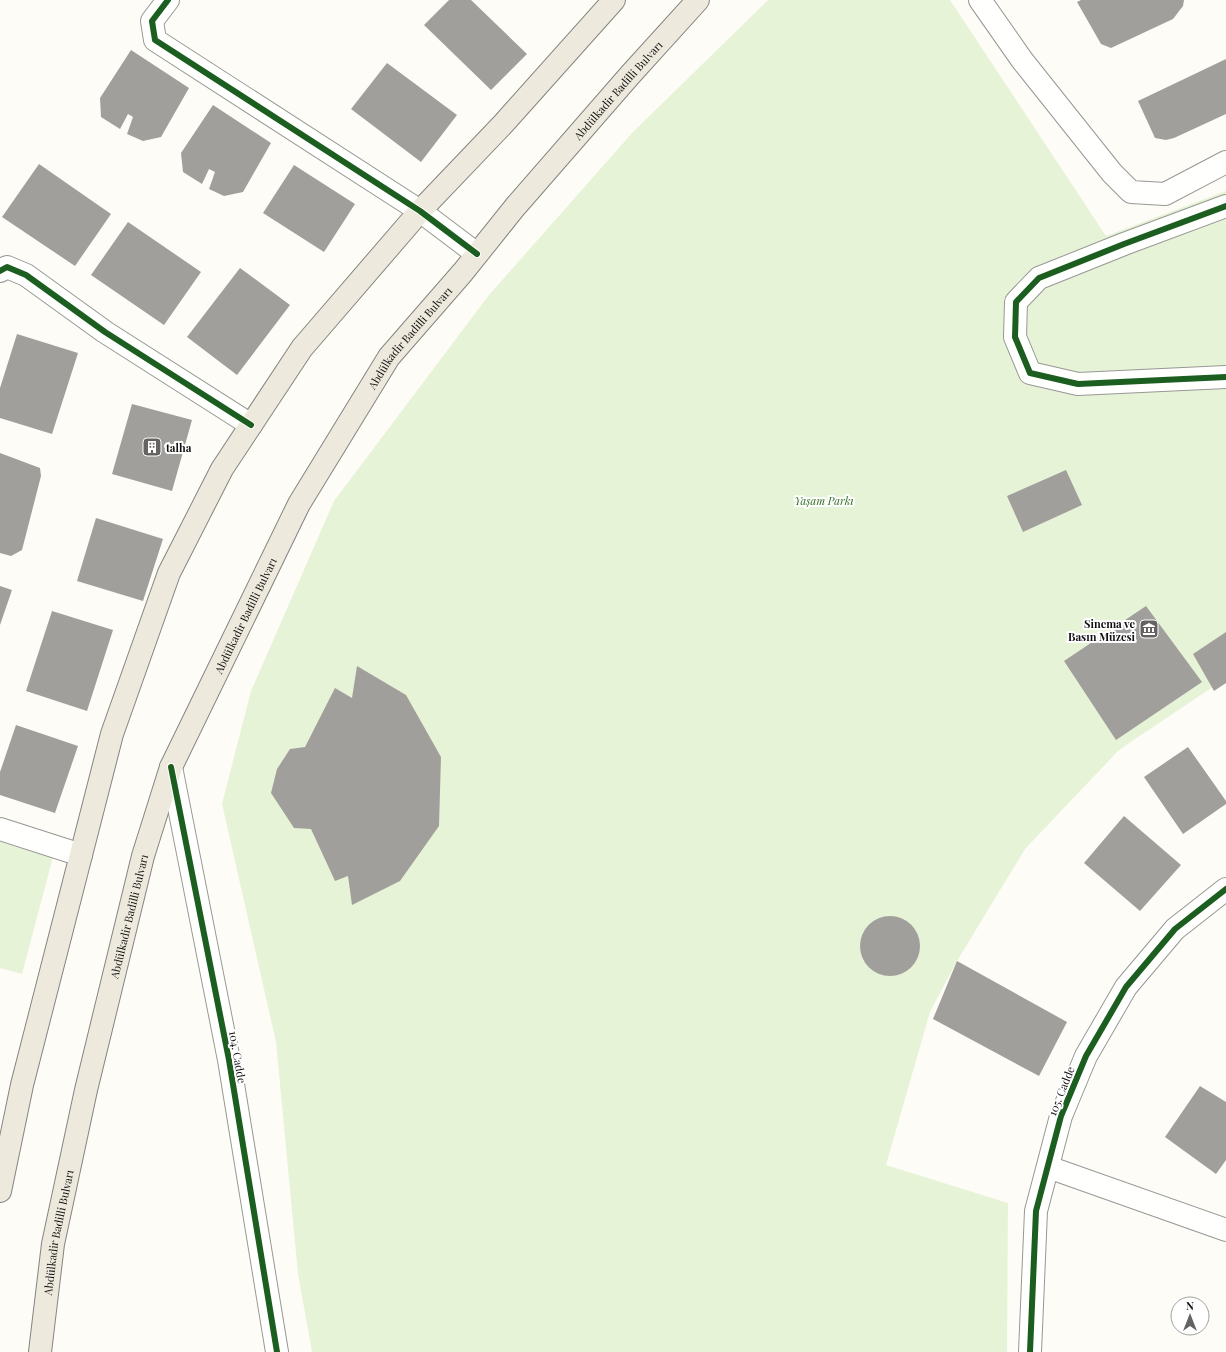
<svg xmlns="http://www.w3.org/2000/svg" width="1226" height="1352" viewBox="0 0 1226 1352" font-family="'Playfair Display',serif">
  <rect width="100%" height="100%" fill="#fdfcf7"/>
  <path fill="#e7f3d7" d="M 768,0 L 950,0 L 1106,236 L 1226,191 L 1226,678 L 1119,750 L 1025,849 L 957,961 L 930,1012 L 886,1165 L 1008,1203 L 1007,1352 L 312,1352 L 298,1274 L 276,1042 L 222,804 L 251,691 L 334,501 L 489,295 L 633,132 Z
    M 0,841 L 53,857 L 22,974 L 0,968 Z"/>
  <path fill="#a19f9c" d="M 449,0 L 471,0 L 527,54 L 491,90 L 424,25 Z
    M 1081,0 L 1184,0 L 1183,6 L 1173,19 L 1111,48 L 1101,44 L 1077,2 Z
    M 131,50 L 189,88 L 161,137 L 143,141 L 127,134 L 133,117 L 128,114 L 120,129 L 101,117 L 100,98 Z
    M 1226,59 L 1226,114 L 1174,138 L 1166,140 L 1155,138 L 1138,101 Z
    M 387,63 L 457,115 L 421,162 L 351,109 Z
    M 213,105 L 271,143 L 243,192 L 224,196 L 209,189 L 215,172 L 209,169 L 202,184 L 183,172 L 181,153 Z
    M 39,164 L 111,214 L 75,266 L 2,217 Z
    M 294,165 L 355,204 L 324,252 L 263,213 Z
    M 128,222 L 201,272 L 164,325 L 91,275 Z
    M 240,268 L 290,305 L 237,375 L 187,337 Z
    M 17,334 L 78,353 L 52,434 L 0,418 L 0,388 Z
    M 132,404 L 192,420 L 172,491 L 112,474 Z
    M 0,453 L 40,468 L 41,476 L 22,550 L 11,556 L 0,553 Z
    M 1066,470 L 1082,505 L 1023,532 L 1007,496 Z
    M 96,518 L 163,539 L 143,601 L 77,581 Z
    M 0,586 L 12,590 L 0,625 Z
    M 1146,606 L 1202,682 L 1116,740 L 1064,661 Z
    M 52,611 L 113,630 L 87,711 L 26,691 Z
    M 1226,632 L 1226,683 L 1214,691 L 1193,654 Z
    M 357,666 L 406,695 L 441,757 L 439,826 L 400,881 L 352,905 L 348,876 L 335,881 L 311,829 L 294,828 L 271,793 L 277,769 L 290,749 L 305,747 L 335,688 L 352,698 Z
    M 16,725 L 78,746 L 55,813 L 0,795 L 0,772 Z
    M 1188,747 L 1226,801 L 1226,804 L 1183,834 L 1144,777 Z
    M 1124,816 L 1181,865 L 1140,911 L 1084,863 Z
    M860 946a30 30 0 1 1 60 0a30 30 0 1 1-60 0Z
    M 957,961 L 1067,1022 L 1039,1076 L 933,1019 Z
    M 1200,1086 L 1226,1102 L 1226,1160 L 1216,1174 L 1165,1137 Z"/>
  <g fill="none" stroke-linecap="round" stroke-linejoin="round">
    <defs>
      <path id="minor" d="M 168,0 L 152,21 L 155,40 L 420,211 L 477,254
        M 980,0 L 1022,60 L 1112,173 L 1131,192 L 1165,194 L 1226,162
        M 1226,206 L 1124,244 L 1039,278 L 1016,302 L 1015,337 L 1030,373 L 1078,384 L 1226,377
        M 0,271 L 7,267 L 26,275 L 105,332 L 251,425
        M 171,767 L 229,1060 L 277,1352
        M 0,829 L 81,855
        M 1048,1167 L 1226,1230
        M 1030,1352 L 1036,1211 L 1061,1116 L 1086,1056 L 1126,987 L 1175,929 L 1226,889"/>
      <g id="major">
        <path d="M 0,1191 L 22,1085 L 112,734 L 169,573 L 222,469 L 302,348 L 420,211 L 504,123 L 614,0"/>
        <path id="s1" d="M 40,1352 L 53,1244 L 86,1090 L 143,856 L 171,767 L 299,504 L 389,357 L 463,272 L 515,207 L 630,75 L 698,0"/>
      </g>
    </defs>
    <use href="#minor" stroke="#979795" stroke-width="24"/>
    <use href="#major" stroke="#858482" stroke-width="24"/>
    <use href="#minor" stroke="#fffffe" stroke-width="22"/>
    <use href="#major" stroke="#ede9dc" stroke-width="22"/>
    <defs>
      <path id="cycleway" d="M 168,0 L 152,21 L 155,40 L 420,211 L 477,254
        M 1226,206 L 1124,244 L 1039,278 L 1016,302 L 1015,337 L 1030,373 L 1078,384 L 1226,377
        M 0,271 L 7,267 L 26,275 L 105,332 L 251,425
        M 171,767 L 229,1060 L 277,1352
        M 1030,1352 L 1036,1211 L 1061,1116 L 1086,1056 L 1126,987 L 1175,929 L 1226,889"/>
    </defs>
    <use href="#cycleway" stroke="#fff" stroke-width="8"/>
    <use href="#cycleway" stroke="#1b5e20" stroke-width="6"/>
  </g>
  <defs>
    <symbol id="building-square" viewBox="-11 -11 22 22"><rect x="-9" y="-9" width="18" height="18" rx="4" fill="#646362" stroke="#fff"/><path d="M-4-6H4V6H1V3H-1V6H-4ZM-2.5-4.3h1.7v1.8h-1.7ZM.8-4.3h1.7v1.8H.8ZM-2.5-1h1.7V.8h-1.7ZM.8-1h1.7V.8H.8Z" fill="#fff"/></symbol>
    <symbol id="museum-square" viewBox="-11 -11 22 22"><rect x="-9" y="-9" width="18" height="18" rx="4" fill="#646362" stroke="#fff"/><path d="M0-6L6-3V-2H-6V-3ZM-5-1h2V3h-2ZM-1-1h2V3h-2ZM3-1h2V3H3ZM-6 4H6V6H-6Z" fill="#fff"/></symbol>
  </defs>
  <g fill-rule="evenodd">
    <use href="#building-square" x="141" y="436" width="22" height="22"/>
    <use href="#museum-square" x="1138" y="618" width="22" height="22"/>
  </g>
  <g text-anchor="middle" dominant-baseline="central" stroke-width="4" stroke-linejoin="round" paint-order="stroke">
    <g font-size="11" fill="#111" stroke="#fff">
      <text stroke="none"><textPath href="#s1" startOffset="1417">Abdülkadir Badilli Bulvarı</textPath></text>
      <text stroke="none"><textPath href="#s1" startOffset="1093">Abdülkadir Badilli Bulvarı</textPath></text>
      <text stroke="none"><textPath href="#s1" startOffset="769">Abdülkadir Badilli Bulvarı</textPath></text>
      <text stroke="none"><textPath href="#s1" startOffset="445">Abdülkadir Badilli Bulvarı</textPath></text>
      <text transform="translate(238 1057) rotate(80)">104. Cadde</text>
      <text transform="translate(1061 1091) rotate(-68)">105. Cadde</text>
      <text stroke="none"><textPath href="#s1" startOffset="121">Abdülkadir Badilli Bulvarı</textPath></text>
    </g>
    <g font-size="11" font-weight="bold" fill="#111" stroke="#fff" text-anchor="start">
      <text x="166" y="447">talha</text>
      <text x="1135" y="623" text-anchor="end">Sinema ve<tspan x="1135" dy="13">Basın Müzesi</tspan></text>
    </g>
    <g font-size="11" font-style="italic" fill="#2f6b1f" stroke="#fff">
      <text x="824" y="500">Yaşam Parkı</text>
    </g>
  </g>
  <g transform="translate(1190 1316)"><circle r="19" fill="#ffffff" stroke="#a0a0a0"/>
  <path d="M0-3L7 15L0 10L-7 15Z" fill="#646362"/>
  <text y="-6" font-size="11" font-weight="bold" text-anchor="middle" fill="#111111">N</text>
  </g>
</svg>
